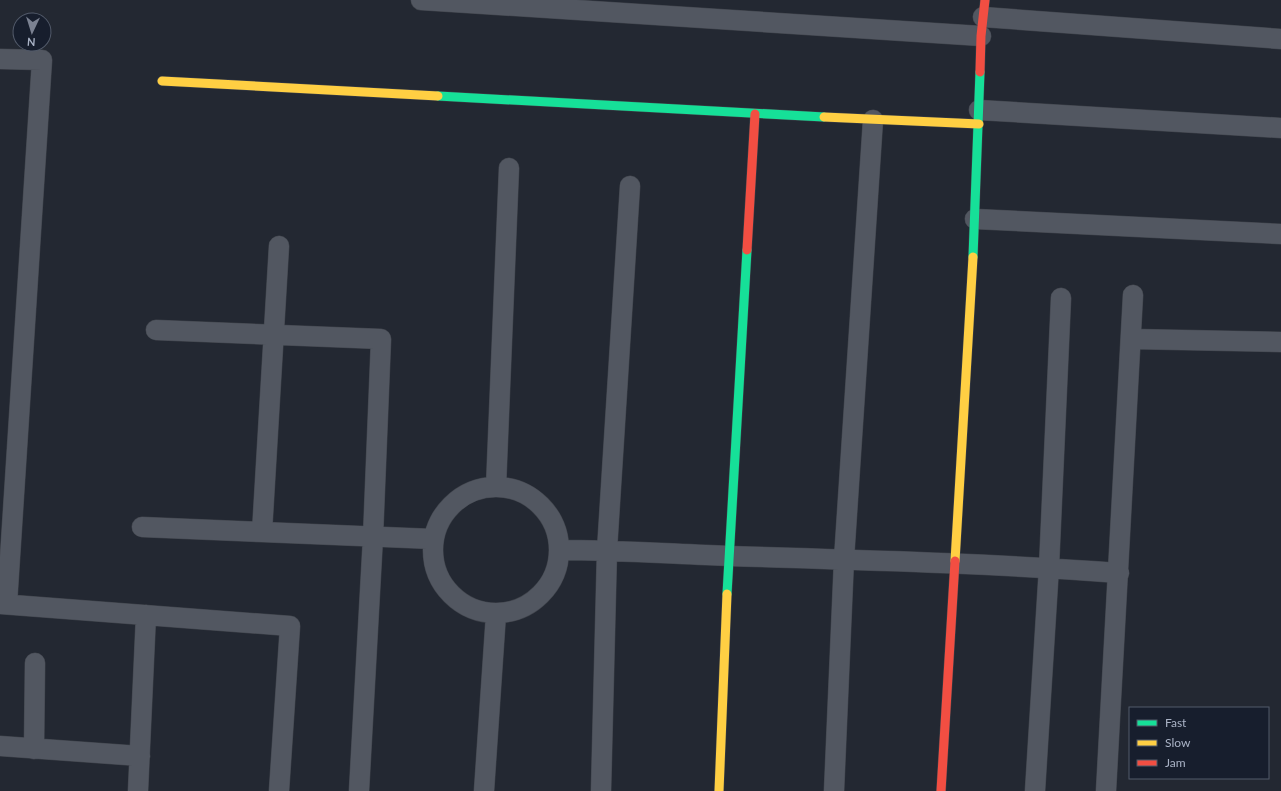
<svg xmlns="http://www.w3.org/2000/svg" width="1281" height="791" viewBox="0 0 1281 791" font-family="Lato,sans-serif">
  <rect width="100%" height="100%" fill="#232832"/>
  <g fill="none" stroke-linecap="round" stroke-linejoin="round">
    <defs>
      <path id="street" d="M 421,0 L 981,36
        M 983,17 L 1281,39
        M 0,59 L 42,60 L 7,604
        M 979,110 L 1281,128
        M 975,219 L 1281,234
        M 279,246 L 262,532 L 433,539
        M 156,330 L 381,339 L 373,537 L 359,791
        M 1131,339 L 1281,342
        M433 550a63 63 0 1 1 126 0a63 63 0 1 1-126 0Z
        M 496,487 L 509,168
        M 142,527 L 262,532
        M 560,550 C 617,550 673,554 729,556 C 859,560 989,563 1119,573
        M 0,604 L 290,626 L 279,791
        M 0,746 L 140,756
        M 34,749 L 35,663
        M 138,791 L 146,615
        M 484,791 L 496,614
        M 601,791 L 607,550 L 630,186
        M 834,791 L 844,559 L 873,120
        M 1035,791 L 1049,567 L 1061,298
        M 1106,791 L 1133,295"/>
      <path id="fast" d="M 438,96 L 824,117
        M 973,257 L 980,72
        M 727,594 L 747,250"/>
      <path id="slow" d="M 162,81 L 438,96
        M 824,117 L 979,124
        M 955,561 L 973,257
        M 719,791 L 727,594"/>
      <path id="jam" d="M 980,72 L 981,36 L 985,0
        M 747,250 L 755,114
        M 941,791 L 955,561"/>
    </defs>
    <use href="#street" stroke="#3f434b" stroke-width="21"/>
    <use href="#fast" stroke="#3f434b" stroke-width="10"/>
    <use href="#slow" stroke="#3f434b" stroke-width="10"/>
    <use href="#jam" stroke="#3f434b" stroke-width="10"/>
    <use href="#street" stroke="#525761" stroke-width="20"/>
    <use href="#fast" stroke="#16e098" stroke-width="9"/>
    <use href="#slow" stroke="#ffcf43" stroke-width="9"/>
    <use href="#jam" stroke="#f24e42" stroke-width="9"/>
  </g>
  <rect x="1129" y="707" width="140" height="72" fill="#171e2d" stroke="#525a6a"/>
  <rect x="1137" y="720" width="20" height="6" fill="#16e098" stroke="#525a6a"/>
  <text x="1165" y="727" font-size="12" fill="#aab3c6">Fast</text>
  <rect x="1137" y="740" width="20" height="6" fill="#ffcf43" stroke="#525a6a"/>
  <text x="1165" y="747" font-size="12" fill="#aab3c6">Slow</text>
  <rect x="1137" y="760" width="20" height="6" fill="#f24e42" stroke="#525a6a"/>
  <text x="1165" y="767" font-size="12" fill="#aab3c6">Jam</text>
  <g transform="translate(32 32) rotate(184)"><circle r="19" fill="#171e2d" stroke="#525a6a"/>
  <path d="M0-3L7 15L0 10L-7 15Z" fill="#7b8292"/>
  <text y="-6" font-size="11" font-weight="bold" text-anchor="middle" fill="#aab3c6">N</text>
  </g>
</svg>
